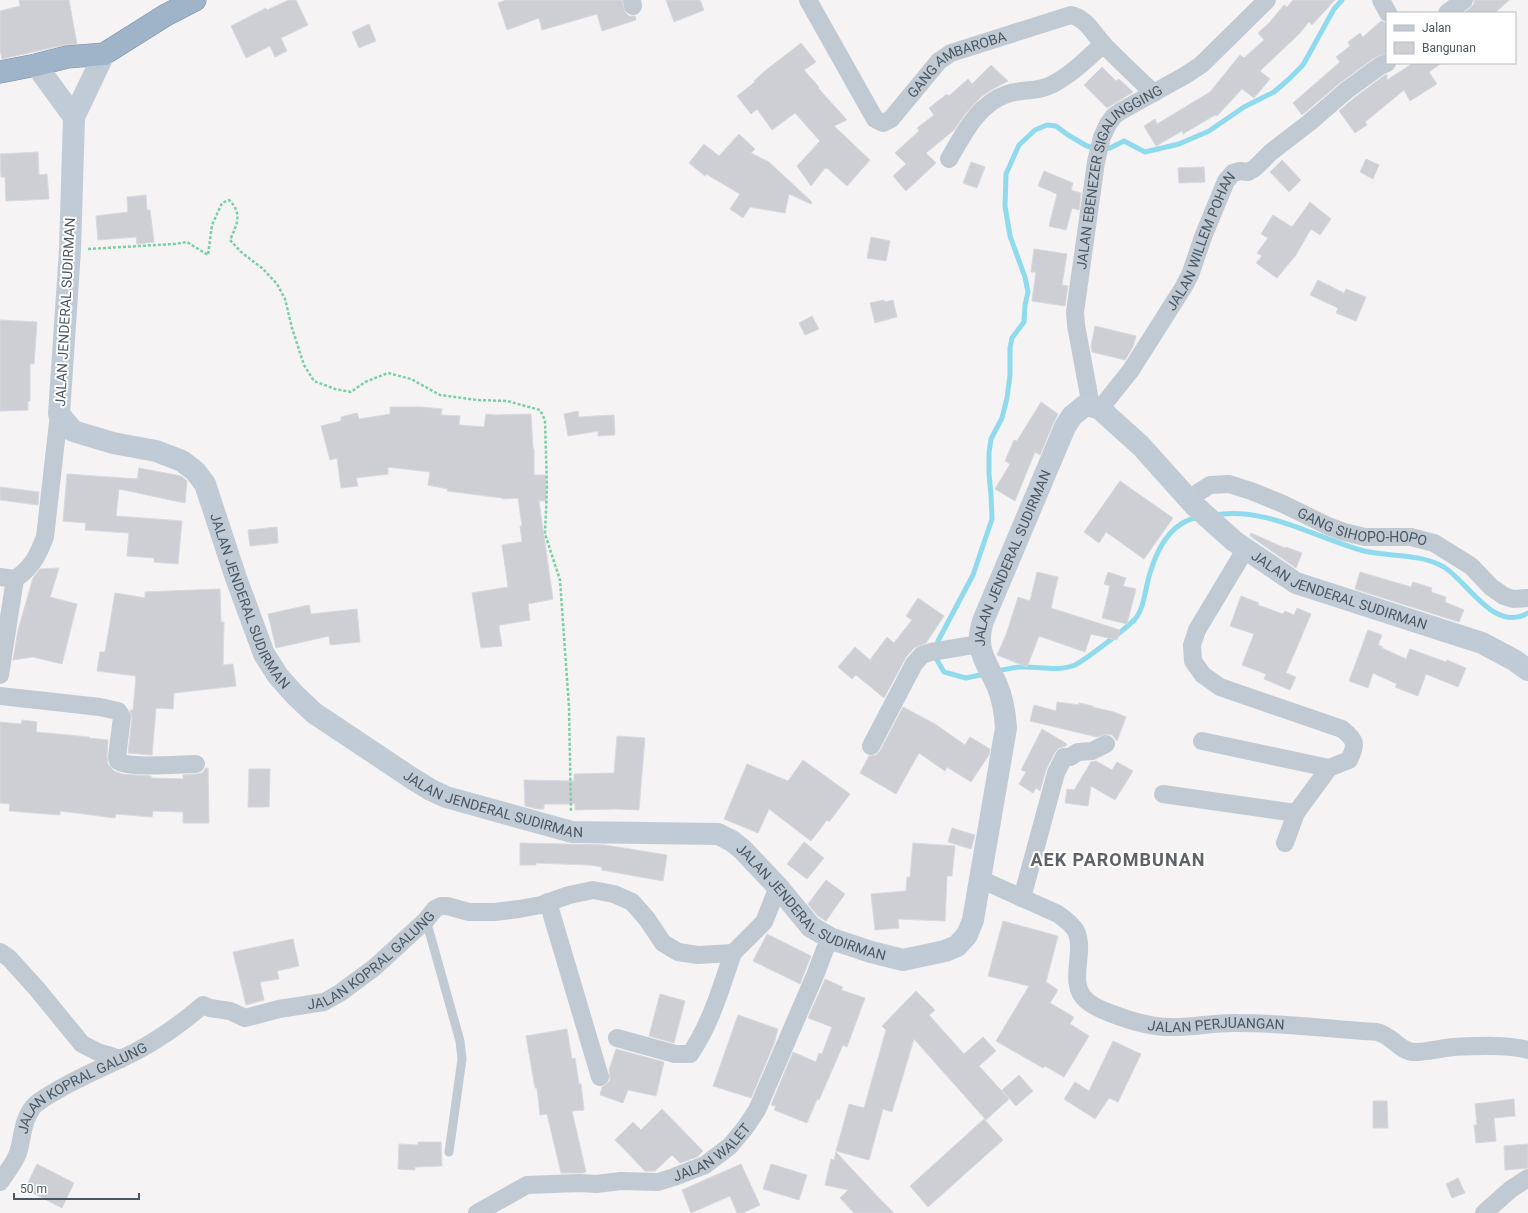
<svg xmlns="http://www.w3.org/2000/svg" width="1528" height="1213" viewBox="0 0 1528 1213" font-family="Roboto,sans-serif">
  <rect width="100%" height="100%" fill="#f5f3f3"/>
  <g fill="none" stroke-linecap="round" stroke-linejoin="round">
    <path stroke="#90daee" stroke-width="5" d="M 1103,149 L 1110,148 L 1124,141 L 1145,152 L 1179,144 L 1209,131 L 1244,107 L 1274,92 L 1289,79 L 1303,65 L 1334,9 L 1342,0
      M 1214,515 C 1266,506 1315,538 1364,551 C 1390,557 1419,553 1444,567 C 1468,582 1494,633 1528,613
      M 997,671 C 1004,670 1013,667 1021,667 C 1038,666 1058,672 1075,665 C 1085,660 1127,628 1135,619 C 1145,607 1145,588 1150,573 C 1157,549 1171,522 1199,517
      M 985,674 L 966,678 L 944,672 L 937,660 L 938,641 L 973,575 L 992,519 L 991,495 L 989,474 L 989,453 L 991,439 L 1002,418 L 1007,398 L 1010,375 L 1010,348 L 1012,338 L 1024,322 L 1025,305 L 1028,292 L 1025,277 L 1010,236 L 1005,206 L 1006,174 L 1019,145 L 1035,130 L 1047,125 L 1056,126 L 1068,135 L 1087,146 L 1096,148"/>
  </g>
  <path fill="#cdcfd5" stroke="#d7d9de" d="M 19,0 L 69,0 L 77,44 L 64,45 L 2,59 L 0,50 L 0,11 L 20,6 Z
    M 289,0 L 296,0 L 308,25 L 281,38 L 287,51 L 275,57 L 270,46 L 246,58 L 231,26 L 266,8 L 267,10 Z
    M 506,0 L 622,0 L 625,12 L 629,16 L 635,16 L 636,20 L 602,31 L 597,14 L 542,30 L 539,18 L 507,30 L 498,3 Z
    M 666,0 L 700,0 L 704,10 L 674,22 Z
    M 1293,0 L 1335,0 L 1312,25 L 1309,22 L 1299,34 L 1260,71 L 1270,79 L 1254,98 L 1242,89 L 1217,116 L 1215,115 L 1183,134 L 1182,131 L 1156,146 L 1144,126 L 1155,119 L 1157,124 L 1210,92 L 1240,55 L 1244,58 L 1264,40 L 1258,33 L 1269,23 L 1284,5 L 1287,7 Z
    M 1474,0 L 1509,0 L 1495,13 L 1464,13 L 1474,4 Z
    M 1381,21 L 1387,23 L 1387,53 L 1374,58 L 1341,82 L 1302,115 L 1293,103 L 1340,62 L 1336,57 L 1350,46 L 1348,42 L 1360,33 L 1363,37 Z
    M 369,24 L 376,41 L 359,48 L 352,32 Z
    M 801,43 L 816,62 L 804,70 L 819,87 L 818,88 L 847,120 L 834,126 L 870,160 L 847,186 L 827,168 L 826,169 L 825,168 L 811,186 L 797,166 L 820,141 L 795,113 L 772,130 L 757,109 L 751,114 L 737,96 L 755,82 L 754,81 L 766,70 Z
    M 1413,63 L 1442,63 L 1429,72 L 1437,84 L 1410,101 L 1404,90 L 1365,122 L 1367,125 L 1355,133 L 1339,111 L 1354,98 L 1385,75 L 1387,74 L 1387,80 Z
    M 991,65 L 1008,81 L 991,90 L 981,97 L 965,114 L 954,130 L 926,153 L 936,163 L 906,191 L 893,176 L 906,164 L 895,153 L 919,131 L 917,128 L 934,115 L 929,108 L 947,94 L 949,96 L 968,79 L 972,84 Z
    M 1102,67 L 1116,81 L 1119,79 L 1133,92 L 1107,108 L 1084,85 Z
    M 739,134 L 755,149 L 751,153 L 769,162 L 812,202 L 811,204 L 789,194 L 785,213 L 750,207 L 743,218 L 730,209 L 740,194 L 706,174 L 705,176 L 689,163 L 704,144 L 719,156 Z
    M 38,152 L 39,175 L 47,174 L 49,199 L 6,201 L 5,177 L 1,177 L 0,154 Z
    M 1366,159 L 1379,165 L 1373,179 L 1360,172 Z
    M 1282,160 L 1301,180 L 1289,192 L 1270,172 Z
    M 971,162 L 985,167 L 977,188 L 963,183 Z
    M 1204,167 L 1205,182 L 1179,183 L 1178,168 Z
    M 1044,171 L 1073,183 L 1071,190 L 1081,193 L 1079,210 L 1072,208 L 1066,230 L 1049,226 L 1057,194 L 1038,186 Z
    M 146,195 L 147,210 L 150,210 L 154,242 L 137,244 L 136,237 L 98,240 L 96,216 L 128,212 L 127,197 Z
    M 1310,202 L 1331,219 L 1320,235 L 1311,229 L 1296,255 L 1277,278 L 1256,263 L 1262,256 L 1257,253 L 1268,238 L 1261,234 L 1273,215 L 1292,227 Z
    M 871,237 L 890,241 L 886,261 L 867,258 Z
    M 1034,249 L 1067,254 L 1062,285 L 1068,286 L 1065,306 L 1032,301 L 1036,272 L 1031,272 Z
    M 1318,280 L 1344,293 L 1346,289 L 1366,297 L 1356,321 L 1336,313 L 1338,308 L 1310,295 Z
    M 884,300 L 885,302 L 893,300 L 897,317 L 875,323 L 870,303 Z
    M 812,316 L 819,329 L 805,335 L 799,323 Z
    M 0,320 L 37,322 L 34,364 L 30,364 L 30,401 L 28,401 L 28,410 L 0,411 Z
    M 1095,326 L 1136,336 L 1133,347 L 1125,360 L 1092,352 L 1091,346 Z
    M 1041,402 L 1058,414 L 1054,422 L 1040,455 L 1035,452 L 1015,501 L 995,489 L 1010,464 L 1005,461 L 1014,440 L 1017,441 Z
    M 390,407 L 421,407 L 442,409 L 441,415 L 460,416 L 459,425 L 484,427 L 486,414 L 494,415 L 531,414 L 533,449 L 534,449 L 534,475 L 546,475 L 546,501 L 539,501 L 553,599 L 528,604 L 530,620 L 500,625 L 499,627 L 502,646 L 481,648 L 472,593 L 508,587 L 502,545 L 522,542 L 520,526 L 522,526 L 518,498 L 502,499 L 502,498 L 447,491 L 448,489 L 428,485 L 430,472 L 388,467 L 388,474 L 356,478 L 358,486 L 341,488 L 337,458 L 330,460 L 321,426 L 341,421 L 341,417 L 357,413 L 359,419 L 390,414 Z
    M 578,411 L 579,417 L 614,415 L 615,435 L 598,436 L 598,431 L 568,436 L 564,414 Z
    M 139,468 L 181,476 L 187,481 L 185,503 L 119,489 L 116,516 L 182,521 L 178,564 L 154,562 L 154,558 L 127,556 L 129,533 L 85,530 L 86,523 L 63,521 L 67,474 L 137,479 Z
    M 1120,481 L 1173,518 L 1144,559 L 1106,532 L 1099,543 L 1084,532 Z
    M 0,487 L 39,492 L 38,505 L 0,500 Z
    M 277,527 L 278,543 L 250,546 L 248,530 Z
    M 1251,533 L 1285,548 L 1286,547 L 1302,553 L 1296,568 L 1250,536 Z
    M 59,568 L 50,597 L 77,604 L 62,664 L 33,657 L 13,660 L 18,630 L 33,578 L 40,569 Z
    M 1037,572 L 1058,577 L 1051,608 L 1120,630 L 1117,640 L 1091,634 L 1085,652 L 1039,636 L 1027,667 L 997,655 L 1006,635 L 1018,597 L 1030,601 Z
    M 1108,572 L 1126,578 L 1123,586 L 1136,589 L 1127,624 L 1102,618 L 1110,586 L 1104,584 Z
    M 1360,572 L 1411,587 L 1413,582 L 1432,588 L 1431,592 L 1446,597 L 1445,602 L 1464,610 L 1459,622 L 1355,589 Z
    M 220,589 L 221,622 L 224,622 L 223,665 L 233,664 L 236,686 L 174,693 L 173,709 L 156,708 L 152,755 L 128,753 L 132,718 L 130,710 L 133,710 L 136,676 L 97,671 L 100,652 L 105,652 L 115,593 L 145,598 L 145,592 Z
    M 1241,596 L 1259,603 L 1258,605 L 1283,614 L 1285,611 L 1294,615 L 1297,608 L 1311,614 L 1286,673 L 1296,677 L 1290,690 L 1264,679 L 1266,674 L 1242,665 L 1254,634 L 1230,626 Z
    M 918,598 L 944,616 L 926,643 L 914,648 L 906,657 L 884,698 L 856,675 L 852,679 L 838,667 L 855,647 L 870,660 L 887,637 L 894,643 L 912,620 L 906,616 Z
    M 309,605 L 311,614 L 357,609 L 360,642 L 330,645 L 329,636 L 276,648 L 268,614 Z
    M 1368,630 L 1382,635 L 1378,645 L 1383,647 L 1382,648 L 1406,659 L 1410,649 L 1446,662 L 1447,660 L 1466,668 L 1458,687 L 1426,674 L 1418,696 L 1395,687 L 1397,684 L 1373,673 L 1368,688 L 1349,681 Z
    M 1057,702 L 1079,705 L 1079,703 L 1093,706 L 1092,707 L 1114,712 L 1126,717 L 1117,741 L 1112,735 L 1107,734 L 1097,737 L 1030,721 L 1034,705 L 1056,711 Z
    M 903,707 L 935,724 L 965,745 L 970,737 L 990,749 L 989,755 L 971,782 L 947,767 L 945,771 L 919,753 L 896,794 L 860,773 L 869,756 L 876,755 L 880,751 Z
    M 22,720 L 37,722 L 36,732 L 89,737 L 89,738 L 108,740 L 107,756 L 108,764 L 114,771 L 122,774 L 151,776 L 151,778 L 183,779 L 183,775 L 197,774 L 202,773 L 206,768 L 208,768 L 209,823 L 183,823 L 183,812 L 153,811 L 152,817 L 116,814 L 115,818 L 60,811 L 60,815 L 9,811 L 10,804 L 0,803 L 0,722 L 21,724 Z
    M 1042,729 L 1067,744 L 1066,746 L 1059,748 L 1055,752 L 1046,770 L 1040,791 L 1036,788 L 1033,793 L 1019,784 L 1026,772 L 1021,770 Z
    M 617,736 L 645,738 L 639,810 L 615,809 L 575,810 L 575,804 L 544,804 L 544,809 L 538,809 L 525,806 L 524,780 L 574,781 L 574,774 L 614,773 Z
    M 803,760 L 850,794 L 829,822 L 827,820 L 811,841 L 769,809 L 758,833 L 724,819 L 747,764 L 788,781 Z
    M 1096,761 L 1112,770 L 1117,762 L 1133,771 L 1115,800 L 1091,786 L 1088,806 L 1065,803 L 1067,789 L 1074,790 L 1091,762 Z
    M 249,769 L 270,769 L 269,807 L 248,807 Z
    M 952,828 L 975,835 L 971,849 L 948,842 Z
    M 804,842 L 824,858 L 807,879 L 787,864 Z
    M 520,843 L 605,845 L 667,855 L 663,881 L 602,870 L 602,867 L 590,865 L 536,863 L 536,865 L 520,865 Z
    M 913,843 L 955,846 L 952,876 L 947,876 L 945,921 L 898,919 L 899,928 L 875,930 L 871,894 L 906,891 L 907,877 L 910,877 Z
    M 826,880 L 845,894 L 826,921 L 818,916 L 808,904 Z
    M 1003,921 L 1058,936 L 1046,982 L 1058,990 L 1050,1003 L 1074,1017 L 1070,1024 L 1089,1036 L 1064,1077 L 1045,1066 L 1043,1068 L 996,1041 L 1029,986 L 988,976 Z
    M 767,934 L 811,956 L 800,984 L 753,961 Z
    M 293,939 L 299,966 L 277,971 L 279,979 L 260,982 L 264,1000 L 246,1005 L 233,952 Z
    M 825,979 L 843,987 L 841,990 L 865,998 L 847,1047 L 843,1045 L 819,1100 L 817,1099 L 807,1123 L 774,1110 L 776,1106 L 771,1105 L 793,1052 L 816,1062 L 819,1053 L 822,1054 L 832,1027 L 808,1018 Z
    M 916,991 L 935,1010 L 929,1015 L 964,1054 L 983,1037 L 996,1051 L 979,1066 L 1009,1099 L 986,1120 L 914,1039 L 892,1112 L 883,1109 L 869,1160 L 836,1151 L 849,1104 L 864,1108 L 886,1030 L 882,1026 Z
    M 660,994 L 685,1001 L 674,1043 L 649,1036 Z
    M 738,1015 L 778,1029 L 774,1044 L 751,1098 L 713,1086 Z
    M 567,1029 L 572,1059 L 575,1058 L 579,1084 L 581,1084 L 584,1110 L 572,1111 L 586,1172 L 583,1173 L 561,1173 L 547,1114 L 540,1115 L 537,1088 L 535,1088 L 526,1036 Z
    M 1113,1041 L 1141,1054 L 1118,1102 L 1109,1098 L 1095,1119 L 1064,1099 L 1075,1082 L 1089,1091 Z
    M 616,1049 L 664,1062 L 656,1096 L 628,1090 L 623,1103 L 600,1095 L 602,1087 L 607,1084 L 610,1080 L 609,1070 Z
    M 1019,1075 L 1033,1091 L 1016,1106 L 1002,1090 Z
    M 1514,1099 L 1515,1116 L 1494,1118 L 1496,1141 L 1476,1143 L 1474,1125 L 1477,1125 L 1475,1104 Z
    M 1373,1101 L 1387,1101 L 1388,1128 L 1373,1128 Z
    M 662,1109 L 703,1151 L 697,1157 L 680,1163 L 672,1155 L 655,1171 L 645,1171 L 615,1140 L 633,1122 L 641,1130 Z
    M 984,1119 L 1003,1140 L 928,1207 L 910,1186 Z
    M 418,1142 L 441,1142 L 442,1166 L 415,1167 L 415,1170 L 398,1169 L 399,1144 L 418,1145 Z
    M 1528,1144 L 1528,1168 L 1505,1170 L 1504,1146 Z
    M 836,1152 L 879,1198 L 894,1213 L 854,1213 L 840,1198 L 848,1190 L 825,1185 L 831,1159 L 834,1160 Z
    M 37,1164 L 74,1183 L 62,1208 L 25,1189 Z
    M 741,1164 L 760,1205 L 743,1213 L 737,1213 L 730,1196 L 691,1213 L 682,1190 Z
    M 771,1164 L 807,1175 L 799,1200 L 763,1189 Z
    M 1458,1178 L 1465,1193 L 1452,1198 L 1446,1184 Z"/>
  <g fill="none" stroke-linecap="round" stroke-linejoin="round">
    <defs>
      <path id="trunk" d="M 0,72 L 36,65 L 67,57 L 104,54 L 166,15 L 195,0"/>
    </defs>
    <use href="#trunk" stroke="#7690ad" stroke-width="23"/>
    <path stroke="#7ad0a6" stroke-width="2.5" stroke-dasharray="3 2" stroke-linecap="butt" d="M 88,249 L 174,244 L 187,242 L 208,255 L 212,225 L 222,203 L 229,200 C 243,214 237,224 230,240 L 241,252 L 262,268 L 277,284 L 285,299 L 292,328 L 304,365 L 314,381 L 335,389 L 351,392 L 365,382 L 388,373 L 411,379 L 440,395 L 477,400 L 507,401 L 540,410 L 545,420 L 547,488 L 545,534 L 560,580 L 569,707 L 571,812"/>
    <path stroke="#c1cad2" stroke-width="9" d="M 426,920 L 460,1041 L 462,1059 L 449,1152"/>
    <g stroke="#c1cad2" stroke-width="18">
      <path d="M 632,0 L 633,6"/>
      <path id="s1" d="M 808,0 L 875,119 L 883,123 L 891,119 L 939,61 L 951,53 L 1071,15 C 1088,19 1093,34 1105,46 C 1121,62 1137,78 1154,93"/>
      <path d="M 1381,0 L 1388,13"/>
      <path d="M 1447,13 L 1464,0"/>
      <path d="M 949,159 C 964,133 978,104 1007,94 C 1022,89 1039,92 1053,84 C 1072,74 1087,59 1103,44"/>
      <path id="s2" d="M 1091,406 L 1076,325 L 1075,312 L 1096,162 L 1102,137 L 1108,124 L 1114,116 L 1121,111 L 1184,76 L 1201,65 L 1267,0"/>
      <path id="s3" d="M 1100,409 L 1131,370 L 1183,288 L 1190,275 L 1203,237 L 1226,181 L 1233,173 L 1240,171 L 1248,172 L 1255,168 L 1270,153 L 1310,122 L 1347,90 L 1380,66 L 1387,63"/>
      <path id="s4" d="M 1188,499 L 1210,485 L 1229,484 L 1251,491 L 1283,504 L 1328,526 L 1344,532 L 1365,537 L 1411,537 L 1434,543 L 1471,566 L 1491,587 L 1504,596 L 1513,599 L 1528,598"/>
      <path d="M 1245,550 L 1197,630 L 1192,645 L 1193,661 L 1203,675 L 1220,687 L 1342,729 C 1356,740 1357,744 1349,760 L 1329,768 L 1296,813 L 1285,843"/>
      <path d="M 0,577 L 15,579 C 32,568 38,555 45,537 L 59,414"/>
      <path d="M 0,675 L 15,579"/>
      <path d="M 0,696 L 100,707 L 118,711 L 122,717 L 117,757 L 118,761 C 130,769 181,764 196,764"/>
      <path d="M 1202,741 L 1329,768"/>
      <path d="M 871,746 L 914,664 L 922,655 L 931,652 L 979,644"/>
      <path d="M 1163,794 L 1296,813"/>
      <path id="s5" d="M 980,879 L 1058,914 C 1065,919 1072,924 1076,931 C 1086,952 1067,983 1086,1000 C 1092,1006 1102,1010 1110,1013 C 1130,1021 1153,1028 1175,1027 C 1196,1027 1217,1022 1238,1023 C 1284,1023 1331,1029 1377,1032 C 1392,1035 1400,1052 1414,1052 C 1428,1052 1441,1048 1454,1047 C 1475,1046 1509,1044 1528,1050"/>
      <path d="M 1022,898 L 1056,773 L 1064,757 L 1070,757 L 1078,752 L 1092,751 L 1106,744"/>
      <path d="M 548,902 L 600,1077"/>
      <path d="M 0,952 L 9,958 L 37,989 L 82,1044 L 98,1052 L 121,1059"/>
      <path d="M 617,1038 L 675,1054 L 690,1054 C 711,1024 721,987 733,953"/>
      <path id="s6" d="M 0,1182 C 6,1173 14,1164 18,1153 C 23,1137 22,1121 33,1107 C 39,1100 48,1096 56,1091 C 81,1076 109,1065 135,1052 C 160,1039 182,1023 203,1005 L 210,1008 L 230,1011 L 245,1018 L 279,1009 L 324,1002 L 340,993 L 375,967 L 426,920 L 435,909 L 441,906 L 447,906 L 469,912 L 495,912 L 519,909 L 541,905 L 569,895 L 593,890 L 614,894 L 632,902 L 647,919 L 663,943 L 678,952 L 698,955 L 733,953 L 764,922 L 778,887"/>
      <path id="s7" d="M 477,1213 L 527,1185 L 579,1183 L 596,1184 L 621,1181 L 658,1182 L 674,1177 L 705,1165 L 730,1146 L 745,1128 L 757,1110 L 816,973 L 825,949 L 832,939"/>
      <path d="M 1484,1213 L 1511,1189 L 1528,1178"/>
    </g>
    <g stroke="#c1cbd6" stroke-width="22">
      <path id="s8" d="M 104,54 L 74,117 L 70,250 L 59,414 L 73,431 L 113,443 L 156,451 L 182,461 L 195,471 L 205,484 L 236,578 L 264,654 L 278,676 L 295,695 L 314,713 L 413,779 L 431,790 L 446,797 L 572,832 L 718,834 L 732,841 L 742,849 L 778,887 L 811,927 L 832,939 L 871,952 L 903,960 L 945,951 L 957,946 L 967,935 L 973,920 L 1006,728 C 1005,713 1003,699 997,685 C 986,661 974,649 983,621 L 1065,427 L 1072,416 L 1084,406 L 1091,406 L 1100,409 L 1141,446 L 1194,505 L 1234,541 L 1296,583 L 1482,643 L 1514,660 L 1528,670"/>
      <path d="M 36,65 L 74,117"/>
    </g>
    <use href="#trunk" stroke="#9fb4c9" stroke-width="22"/>
  </g>
  <g text-anchor="middle" dominant-baseline="central" stroke-width="4" stroke-linejoin="round" paint-order="stroke">
    <g font-size="14" fill="#4a5661" stroke="#fff">
      <text stroke="none"><textPath href="#s1" startOffset="243">GANG AMBAROBA</textPath></text>
      <text stroke="none"><textPath href="#s2" startOffset="245">JALAN EBENEZER SIGALINGGING</textPath></text>
      <text stroke="none"><textPath href="#s3" startOffset="197">JALAN WILLEM POHAN</textPath></text>
      <text transform="translate(65 312) rotate(-87)">JALAN JENDERAL SUDIRMAN</text>
      <text stroke="none"><textPath href="#s4" startOffset="187">GANG SIHOPO-HOPO</textPath></text>
      <text stroke="none"><textPath href="#s8" startOffset="1920">JALAN JENDERAL SUDIRMAN</textPath></text>
      <text stroke="none"><textPath href="#s8" startOffset="2413">JALAN JENDERAL SUDIRMAN</textPath></text>
      <text stroke="none"><textPath href="#s8" startOffset="661">JALAN JENDERAL SUDIRMAN</textPath></text>
      <text stroke="none"><textPath href="#s8" startOffset="997">JALAN JENDERAL SUDIRMAN</textPath></text>
      <text stroke="none"><textPath href="#s8" startOffset="1345">JALAN JENDERAL SUDIRMAN</textPath></text>
      <text stroke="none"><textPath href="#s6" startOffset="469">JALAN KOPRAL GALUNG</textPath></text>
      <text stroke="none"><textPath href="#s5" startOffset="318">JALAN PERJUANGAN</textPath></text>
      <text stroke="none"><textPath href="#s6" startOffset="133">JALAN KOPRAL GALUNG</textPath></text>
      <text stroke="none"><textPath href="#s7" startOffset="251">JALAN WALET</textPath></text>
    </g>
    <g font-size="18" font-weight="bold" letter-spacing="1" fill="#5f6368" stroke="#fff">
      <text x="1118" y="859">AEK PAROMBUNAN</text>
    </g>
  </g>
  <rect x="1386" y="12" width="130" height="52" fill="#ffffff" stroke="#b7bbc0"/>
  <rect x="1394" y="25" width="20" height="6" fill="#c1cbd6" stroke="#b7bbc0"/>
  <text x="1422" y="32" font-size="12" fill="#4a5661">Jalan</text>
  <rect x="1394" y="42" width="20" height="12" fill="#cdcfd5" stroke="#b7bbc0"/>
  <text x="1422" y="52" font-size="12" fill="#4a5661">Bangunan</text>
  <path d="M14 1193v6h125v-6" fill="none" stroke="#4a5661" stroke-width="2"/>
  <text x="20" y="1193" font-size="12" fill="#4a5661" stroke="#ffffff" stroke-width="3" paint-order="stroke">50 m</text>
</svg>
